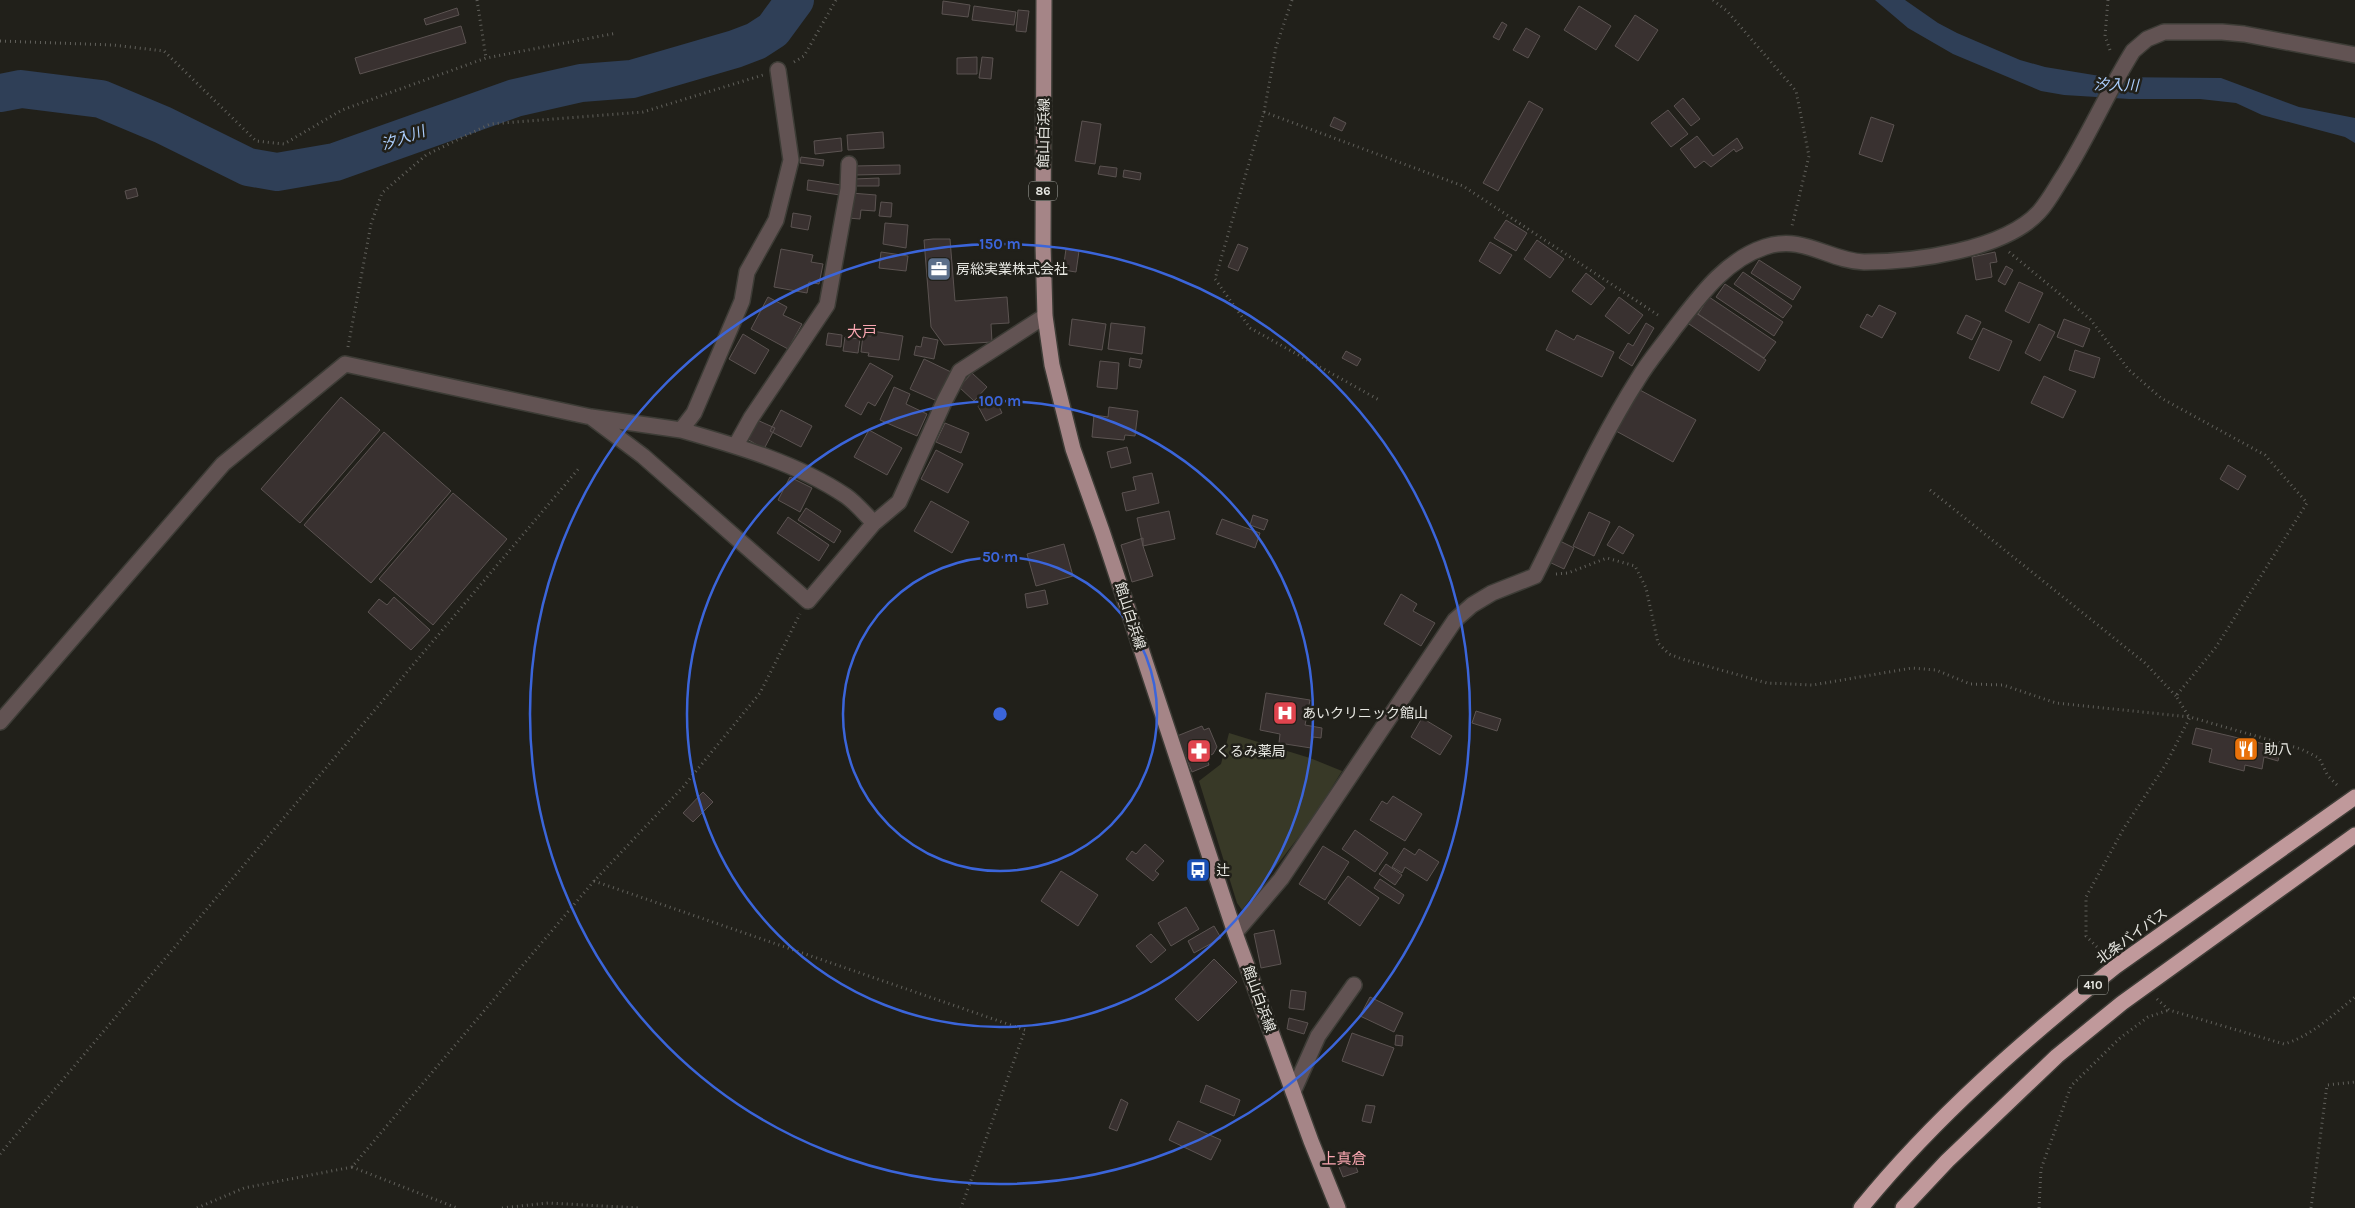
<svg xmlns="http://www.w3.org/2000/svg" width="2355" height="1208" viewBox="0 0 2355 1208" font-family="Karla,'Noto Sans JP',sans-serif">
  <rect width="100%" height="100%" fill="#21201a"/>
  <path fill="#383927" d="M 1229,733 L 1310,758 L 1342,771 L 1311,821 L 1242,910 L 1237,903 L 1199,781 L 1221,764 Z"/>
  <path fill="#2f3f57" d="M 1875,0 L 1905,0 L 1938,23 L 1957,33 L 2020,60 L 2045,67 L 2106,77 L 2221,78 L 2299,107 L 2355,118 L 2355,143 L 2345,137 L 2262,115 L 2236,103 L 2200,99 L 2129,99 L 2064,95 L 2041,91 L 1953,54 L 1908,28 Z"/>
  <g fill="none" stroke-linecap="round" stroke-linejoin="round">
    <path stroke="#2f3f57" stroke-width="38" d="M 0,93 L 21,89 L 101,99 L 163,125 L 248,167 L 277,172 L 335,162 L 515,98 L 581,83 L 632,79 L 735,49 L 756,41 L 773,30 L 795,0"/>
  </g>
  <path fill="#393130" stroke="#5b5351" d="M 943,1 L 970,5 L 968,17 L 942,14 Z
    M 974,6 L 1016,12 L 1014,25 L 972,20 Z
    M 1579,6 L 1611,26 L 1596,50 L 1564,30 Z
    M 457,8 L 459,15 L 426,25 L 424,19 Z
    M 1018,10 L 1029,11 L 1026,32 L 1016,31 Z
    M 1635,15 L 1658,30 L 1638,61 L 1615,46 Z
    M 1502,22 L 1507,25 L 1499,40 L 1493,37 Z
    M 461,26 L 466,43 L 360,74 L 355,58 Z
    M 1526,28 L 1540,36 L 1528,58 L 1513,50 Z
    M 977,57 L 977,74 L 957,74 L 957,58 Z
    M 982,57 L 993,58 L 991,79 L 979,78 Z
    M 1683,98 L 1700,119 L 1691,126 L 1674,106 Z
    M 1529,101 L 1543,109 L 1498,191 L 1483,183 Z
    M 1668,110 L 1688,134 L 1671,147 L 1651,123 Z
    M 1334,117 L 1346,123 L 1342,131 L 1330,126 Z
    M 1871,117 L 1894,125 L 1882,162 L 1859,154 Z
    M 1082,121 L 1101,124 L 1095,164 L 1075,161 Z
    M 883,132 L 884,148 L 848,150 L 847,135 Z
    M 1697,136 L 1713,156 L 1737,138 L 1743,148 L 1736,152 L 1734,149 L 1711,167 L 1704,161 L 1695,168 L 1680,149 Z
    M 841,138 L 842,151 L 815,154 L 814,141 Z
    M 801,157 L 824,160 L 823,166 L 800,163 Z
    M 900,165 L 900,174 L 854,175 L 854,166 Z
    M 1100,166 L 1117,168 L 1116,177 L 1098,174 Z
    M 1124,170 L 1141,173 L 1140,180 L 1123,177 Z
    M 879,178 L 879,186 L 854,186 L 854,179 Z
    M 808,180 L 841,185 L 840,195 L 807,190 Z
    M 136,188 L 138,196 L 127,199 L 125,191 Z
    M 851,193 L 876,195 L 875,211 L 861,210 L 860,219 L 848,218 Z
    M 881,202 L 892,203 L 891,217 L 879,216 Z
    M 793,213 L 811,216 L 808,230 L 791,227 Z
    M 1506,220 L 1527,233 L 1516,251 L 1494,238 Z
    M 885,223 L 908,225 L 906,248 L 883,244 Z
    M 933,239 L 950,239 L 955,301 L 1007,297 L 1009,323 L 991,324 L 992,342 L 944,345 L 931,327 L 924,240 Z
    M 1537,240 L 1564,259 L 1550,278 L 1524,259 Z
    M 1490,242 L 1512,255 L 1500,274 L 1479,261 Z
    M 1238,244 L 1248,248 L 1238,271 L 1228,267 Z
    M 781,249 L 813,255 L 811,262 L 823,264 L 819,284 L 809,282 L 807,293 L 774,287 Z
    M 1066,249 L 1079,251 L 1076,272 L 1063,270 Z
    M 881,252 L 908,256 L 906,271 L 879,268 Z
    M 1995,252 L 1997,262 L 1990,263 L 1992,277 L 1976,280 L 1972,257 Z
    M 1759,260 L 1801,287 L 1793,300 L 1751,273 Z
    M 2006,266 L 2013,270 L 2005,285 L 1998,281 Z
    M 1743,272 L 1792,306 L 1783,318 L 1734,284 Z
    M 1586,273 L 1605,288 L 1591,305 L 1572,291 Z
    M 2019,282 L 2043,293 L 2029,323 L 2005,311 Z
    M 1725,284 L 1783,322 L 1774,336 L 1716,297 Z
    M 768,297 L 787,307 L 783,315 L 802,324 L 788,349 L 751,329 Z
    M 1619,297 L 1643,315 L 1629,334 L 1605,316 Z
    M 1709,297 L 1776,342 L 1764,358 L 1698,314 Z
    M 1879,305 L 1896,313 L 1882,338 L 1860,327 L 1867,314 L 1872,317 Z
    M 1693,311 L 1766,360 L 1759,371 L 1686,322 Z
    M 1966,315 L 1981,322 L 1972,340 L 1957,333 Z
    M 1072,319 L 1106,324 L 1102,350 L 1069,345 Z
    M 2064,319 L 2090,329 L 2083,347 L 2057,337 Z
    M 1111,323 L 1145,327 L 1142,354 L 1108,349 Z
    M 1646,323 L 1654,328 L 1632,366 L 1619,358 L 1628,343 L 1633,346 Z
    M 2039,324 L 2055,332 L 2040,361 L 2025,353 Z
    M 1983,328 L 2012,341 L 1999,371 L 1969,358 Z
    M 1556,330 L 1574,340 L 1577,335 L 1614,352 L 1602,377 L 1546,350 Z
    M 872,331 L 903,336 L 899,360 L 868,356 L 869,353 L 861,352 L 863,335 L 871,336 Z
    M 828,333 L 842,335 L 841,347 L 826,345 Z
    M 743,334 L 769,350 L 755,374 L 729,359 Z
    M 845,337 L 860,339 L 858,353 L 843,351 Z
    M 923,337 L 938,340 L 934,359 L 914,355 L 916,346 L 921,347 Z
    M 2075,350 L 2100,358 L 2094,378 L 2069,370 Z
    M 1346,351 L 1361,359 L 1357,366 L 1342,358 Z
    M 1130,358 L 1142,360 L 1140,368 L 1129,366 Z
    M 924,359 L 951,372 L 937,401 L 910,389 Z
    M 1100,361 L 1119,363 L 1117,389 L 1097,387 Z
    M 870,363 L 893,376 L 875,406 L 868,402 L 861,415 L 845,406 Z
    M 972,373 L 987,387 L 974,401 L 959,387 Z
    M 2044,376 L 2076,391 L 2063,418 L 2031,403 Z
    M 894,387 L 910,394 L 906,404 L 927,414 L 917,436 L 880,420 Z
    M 1638,389 L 1696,420 L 1673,462 L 1616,431 Z
    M 341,397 L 380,430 L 300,523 L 261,489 Z
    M 995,398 L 1002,413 L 986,421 L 978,406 Z
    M 1109,407 L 1138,411 L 1135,436 L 1125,435 L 1124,440 L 1092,437 L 1094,415 L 1108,417 Z
    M 781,410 L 812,426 L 801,447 L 770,431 Z
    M 757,420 L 775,428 L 764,449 L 747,439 Z
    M 945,423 L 969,433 L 961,453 L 936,442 Z
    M 869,430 L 902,448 L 887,475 L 854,457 Z
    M 384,432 L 451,491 L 371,583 L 304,525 Z
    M 1127,447 L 1131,463 L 1111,468 L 1107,452 Z
    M 936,450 L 963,464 L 948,493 L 921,479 Z
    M 2228,465 L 2246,476 L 2238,490 L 2220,479 Z
    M 1152,473 L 1159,503 L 1126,511 L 1122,493 L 1136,490 L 1133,477 Z
    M 790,477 L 812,488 L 800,512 L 778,500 Z
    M 453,493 L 507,539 L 433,625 L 379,579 Z
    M 931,501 L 969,522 L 952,553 L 914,531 Z
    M 806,508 L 841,531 L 834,543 L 798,520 Z
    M 1169,511 L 1175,539 L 1143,546 L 1137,518 Z
    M 1589,512 L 1610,522 L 1594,556 L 1573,546 Z
    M 1253,515 L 1268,520 L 1264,530 L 1250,525 Z
    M 788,517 L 829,545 L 819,561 L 777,533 Z
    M 1222,519 L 1260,533 L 1255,548 L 1216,534 Z
    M 1619,526 L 1634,535 L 1623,554 L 1607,545 Z
    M 1143,538 L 1143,546 L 1153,576 L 1132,582 L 1121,545 Z
    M 1558,540 L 1574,548 L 1564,569 L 1547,561 Z
    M 1064,544 L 1073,576 L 1036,586 L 1027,554 Z
    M 1045,590 L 1048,604 L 1027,608 L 1025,594 Z
    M 1401,594 L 1417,604 L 1413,611 L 1435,623 L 1421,646 L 1384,624 Z
    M 394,597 L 430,630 L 411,650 L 368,612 L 379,599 L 387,605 Z
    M 1266,693 L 1310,700 L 1305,725 L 1322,728 L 1321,738 L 1313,737 L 1311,748 L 1279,743 L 1280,734 L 1260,730 Z
    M 1476,711 L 1501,719 L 1497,731 L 1472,723 Z
    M 1422,718 L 1452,736 L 1440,755 L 1411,737 Z
    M 1202,726 L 1204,730 L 1209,728 L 1217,747 L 1213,754 L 1206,757 L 1209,765 L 1192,772 L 1177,736 Z
    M 2196,728 L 2281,748 L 2278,761 L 2264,757 L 2262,769 L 2245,765 L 2244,771 L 2209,762 L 2212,749 L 2192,744 Z
    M 703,792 L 713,802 L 693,822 L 683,813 Z
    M 1393,796 L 1422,814 L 1405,841 L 1370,820 L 1382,801 L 1387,804 Z
    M 1355,830 L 1388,853 L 1375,872 L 1342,849 Z
    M 1145,844 L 1164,861 L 1155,871 L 1159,874 L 1153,881 L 1126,859 L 1132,851 L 1136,854 Z
    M 1323,846 L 1349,862 L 1325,900 L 1299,884 Z
    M 1404,848 L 1415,855 L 1419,849 L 1439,862 L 1427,881 L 1405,867 L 1402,873 L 1392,867 Z
    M 1386,864 L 1402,875 L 1395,885 L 1379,874 Z
    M 1061,871 L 1098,895 L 1078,926 L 1041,901 Z
    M 1348,876 L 1379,898 L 1360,926 L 1328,903 Z
    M 1380,879 L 1404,895 L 1399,904 L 1374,888 Z
    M 1186,907 L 1199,929 L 1171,946 L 1158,923 Z
    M 1214,926 L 1221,938 L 1194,953 L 1188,941 Z
    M 1274,930 L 1281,964 L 1261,968 L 1254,934 Z
    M 1151,934 L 1166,950 L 1151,963 L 1136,946 Z
    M 1214,959 L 1237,982 L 1198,1021 L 1175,999 Z
    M 1291,990 L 1306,992 L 1304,1010 L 1289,1008 Z
    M 1370,997 L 1403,1013 L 1394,1032 L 1360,1016 Z
    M 1289,1018 L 1308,1023 L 1304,1034 L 1287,1029 Z
    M 1352,1033 L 1394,1048 L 1383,1076 L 1342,1061 Z
    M 1396,1035 L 1403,1036 L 1402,1046 L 1395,1045 Z
    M 1206,1085 L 1240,1100 L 1234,1116 L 1200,1102 Z
    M 1121,1099 L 1128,1103 L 1117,1131 L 1109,1128 Z
    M 1366,1105 L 1375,1106 L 1371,1123 L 1362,1121 Z
    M 1178,1121 L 1221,1140 L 1211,1160 L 1169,1140 Z
    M 1352,1157 L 1358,1172 L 1343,1177 L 1337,1162 Z"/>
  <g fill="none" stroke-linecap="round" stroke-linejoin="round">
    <defs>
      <path id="minor" d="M 591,417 L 681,430 L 694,413 L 742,301 L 747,272 L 776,220 L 791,160 L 778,70
        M 681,430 C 737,446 797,463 846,496 C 856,503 865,514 874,523
        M 736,445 L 751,418 L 827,305 L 848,189 L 849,164
        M 0,722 L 223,464 L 345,364 L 591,417 L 643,456 L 808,601 L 874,523 L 899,502 L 944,402 L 960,371 L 1045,316
        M 1235,933 L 1281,879 L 1455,620 L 1472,605 L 1492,593 L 1535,576 C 1568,511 1598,442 1638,379 C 1648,362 1662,346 1674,329 C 1699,297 1725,260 1765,247 C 1803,234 1829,261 1864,262 C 1914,262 2004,250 2039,212 C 2049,201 2056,187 2064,175 C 2089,135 2108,91 2133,51 L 2147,39 L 2164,32 L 2222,32 L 2244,34 L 2355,55
        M 1293,1092 L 1318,1036 L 1354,985"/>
      <path id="major" d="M 1044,0 L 1043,245 L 1045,316 L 1052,365 L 1073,449 L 1102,531 L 1235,933 L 1311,1141 L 1338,1208"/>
      <path id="highway" d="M 1861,1208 C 1935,1117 2024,1040 2115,967 L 2355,797
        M 1903,1208 L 1947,1161 L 2057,1056 L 2122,1003 L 2355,835"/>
    </defs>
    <use href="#minor" stroke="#3d3c36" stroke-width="18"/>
    <use href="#major" stroke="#3d3c36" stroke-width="18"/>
    <use href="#highway" stroke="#3d3c36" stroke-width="18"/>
    <path stroke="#61605b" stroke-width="3" stroke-dasharray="1 4" stroke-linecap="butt" d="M 477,0 L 486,58
      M 1292,0 L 1276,47 L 1264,112 L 1215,279 L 1250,328 L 1381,401
      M 1713,0 L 1727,11 L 1796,91 L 1809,156 L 1792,226
      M 2108,0 L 2105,36 L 2111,53
      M 0,41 L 113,45 L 164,51 L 256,141 L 284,144 L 342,110 L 486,58 L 617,33
      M 794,62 L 804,56 L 836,0
      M 1264,112 L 1463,186 L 1661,317
      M 2009,252 L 2090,319 L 2129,370 L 2161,398 L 2265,455 L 2307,503 L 2216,647 L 2176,696 L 2189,717
      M 348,347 L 371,224 L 382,193 L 426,155 L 490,124 L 643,112 L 763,75
      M 1930,490 L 2145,663 L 2176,696
      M 1556,574 L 1568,573 L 1607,558 L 1635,566 L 1646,588 L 1658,643 L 1669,654 L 1682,659 L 1767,683 L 1813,685 L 1912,668 L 1936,670 L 1970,684 L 2003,685 L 2056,703 L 2190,717 L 2301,749 L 2319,758 L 2328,776 L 2339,787
      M 594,881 L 1025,1030 L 961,1208
      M 2104,954 L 2086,936 L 2086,897 L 2124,828 L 2166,764 L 2190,717
      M 2157,999 L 2169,1010 L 2284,1044 C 2310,1037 2334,1014 2355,997
      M 0,1154 L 580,467
      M 352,1167 L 457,1208
      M 197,1208 L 244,1188 L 352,1167 L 594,881 L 683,787 L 760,693 L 800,614
      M 502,1208 L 548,1203 L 639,1208
      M 2039,1208 L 2041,1169 L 2071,1086 L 2120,1038 L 2148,1017 L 2169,1010
      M 2311,1208 L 2327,1085 L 2355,1082"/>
    <use href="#minor" stroke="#625353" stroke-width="15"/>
    <use href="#major" stroke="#a58587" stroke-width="15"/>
    <use href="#highway" stroke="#c0999b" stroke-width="15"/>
  </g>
  <g fill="none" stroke="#3b65da" stroke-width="2.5">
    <circle cx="1000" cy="714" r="157"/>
    <circle cx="1000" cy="714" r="313"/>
    <circle cx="1000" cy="714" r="470"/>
  </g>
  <defs>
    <symbol id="office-square" viewBox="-11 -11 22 22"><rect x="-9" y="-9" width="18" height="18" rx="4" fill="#5c6f8a" stroke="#21201a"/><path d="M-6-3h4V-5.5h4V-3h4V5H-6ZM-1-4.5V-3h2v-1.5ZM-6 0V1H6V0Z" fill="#fff"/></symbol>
    <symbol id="hospital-square" viewBox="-11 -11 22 22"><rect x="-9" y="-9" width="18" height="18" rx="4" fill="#e0444e" stroke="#21201a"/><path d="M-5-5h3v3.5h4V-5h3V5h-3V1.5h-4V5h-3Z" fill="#fff"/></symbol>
    <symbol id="restaurant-square" viewBox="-11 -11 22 22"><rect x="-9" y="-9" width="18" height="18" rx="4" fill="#e8710a" stroke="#21201a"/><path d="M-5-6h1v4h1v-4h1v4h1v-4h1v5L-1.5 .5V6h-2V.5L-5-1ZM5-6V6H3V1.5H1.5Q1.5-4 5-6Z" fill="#fff"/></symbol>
    <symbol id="pharmacy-square" viewBox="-11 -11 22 22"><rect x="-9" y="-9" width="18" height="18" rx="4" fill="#e0444e" stroke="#21201a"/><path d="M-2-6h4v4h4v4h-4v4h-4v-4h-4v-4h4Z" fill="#fff"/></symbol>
    <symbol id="bus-square" viewBox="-11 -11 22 22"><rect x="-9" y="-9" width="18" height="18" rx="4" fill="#1a4fb4" stroke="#21201a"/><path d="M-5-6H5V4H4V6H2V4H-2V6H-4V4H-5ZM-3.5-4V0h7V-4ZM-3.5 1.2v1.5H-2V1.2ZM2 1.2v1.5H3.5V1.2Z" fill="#fff"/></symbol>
  </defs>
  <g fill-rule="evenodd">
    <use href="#office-square" x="925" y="255" width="28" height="28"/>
    <use href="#hospital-square" x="1271" y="699" width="28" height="28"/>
    <use href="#restaurant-square" x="2232" y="735" width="28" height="28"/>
    <use href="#pharmacy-square" x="1185" y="737" width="28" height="28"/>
    <use href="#bus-square" x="1184" y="856" width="28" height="28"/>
  </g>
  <g text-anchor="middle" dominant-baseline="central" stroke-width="5" stroke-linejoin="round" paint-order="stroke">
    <g fill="#21201a" stroke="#acaca7" stroke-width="1">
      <rect x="1029" y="181.5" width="28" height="19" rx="4"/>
      <rect x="2078" y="975.5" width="30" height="19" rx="4"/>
    </g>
    <g font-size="12" font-weight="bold" fill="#e8e8e3">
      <text x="1043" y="191">86</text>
      <text x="2093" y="985">410</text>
    </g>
    <g font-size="14" fill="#e8e8e3" stroke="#21201a">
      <text transform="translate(1044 133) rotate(-89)">館山白浜線</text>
      <text transform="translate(1130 616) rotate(72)">館山白浜線</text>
      <text transform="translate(2132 936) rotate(-36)">北条バイパス</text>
      <text transform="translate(1259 999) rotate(70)">館山白浜線</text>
    </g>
    <g font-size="14" fill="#e8e8e3" stroke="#21201a" text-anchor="start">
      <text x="956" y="269">房総実業株式会社</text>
      <text x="1302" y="713">あいクリニック館山</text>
      <text x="2264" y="749">助八</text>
      <text x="1216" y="751">くるみ薬局</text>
      <text x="1216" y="870">辻</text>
    </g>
    <g font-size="15" font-style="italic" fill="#accefd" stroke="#21201a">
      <text transform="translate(2116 85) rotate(1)">汐入川</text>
      <text transform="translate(403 138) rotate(-19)">汐入川</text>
    </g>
    <g font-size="15" fill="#fba7b2" stroke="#21201a">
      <text x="862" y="332">大戸</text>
      <text x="1344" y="1159">上真倉</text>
    </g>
  </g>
  <circle cx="1000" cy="714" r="8" fill="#3b65da" stroke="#21201a" stroke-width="2.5"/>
  <g font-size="15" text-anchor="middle" font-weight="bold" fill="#3b65da" stroke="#21201a" stroke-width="5" stroke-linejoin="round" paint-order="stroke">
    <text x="1000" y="249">150 m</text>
    <text x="1000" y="406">100 m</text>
    <text x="1000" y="562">50 m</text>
  </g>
</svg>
